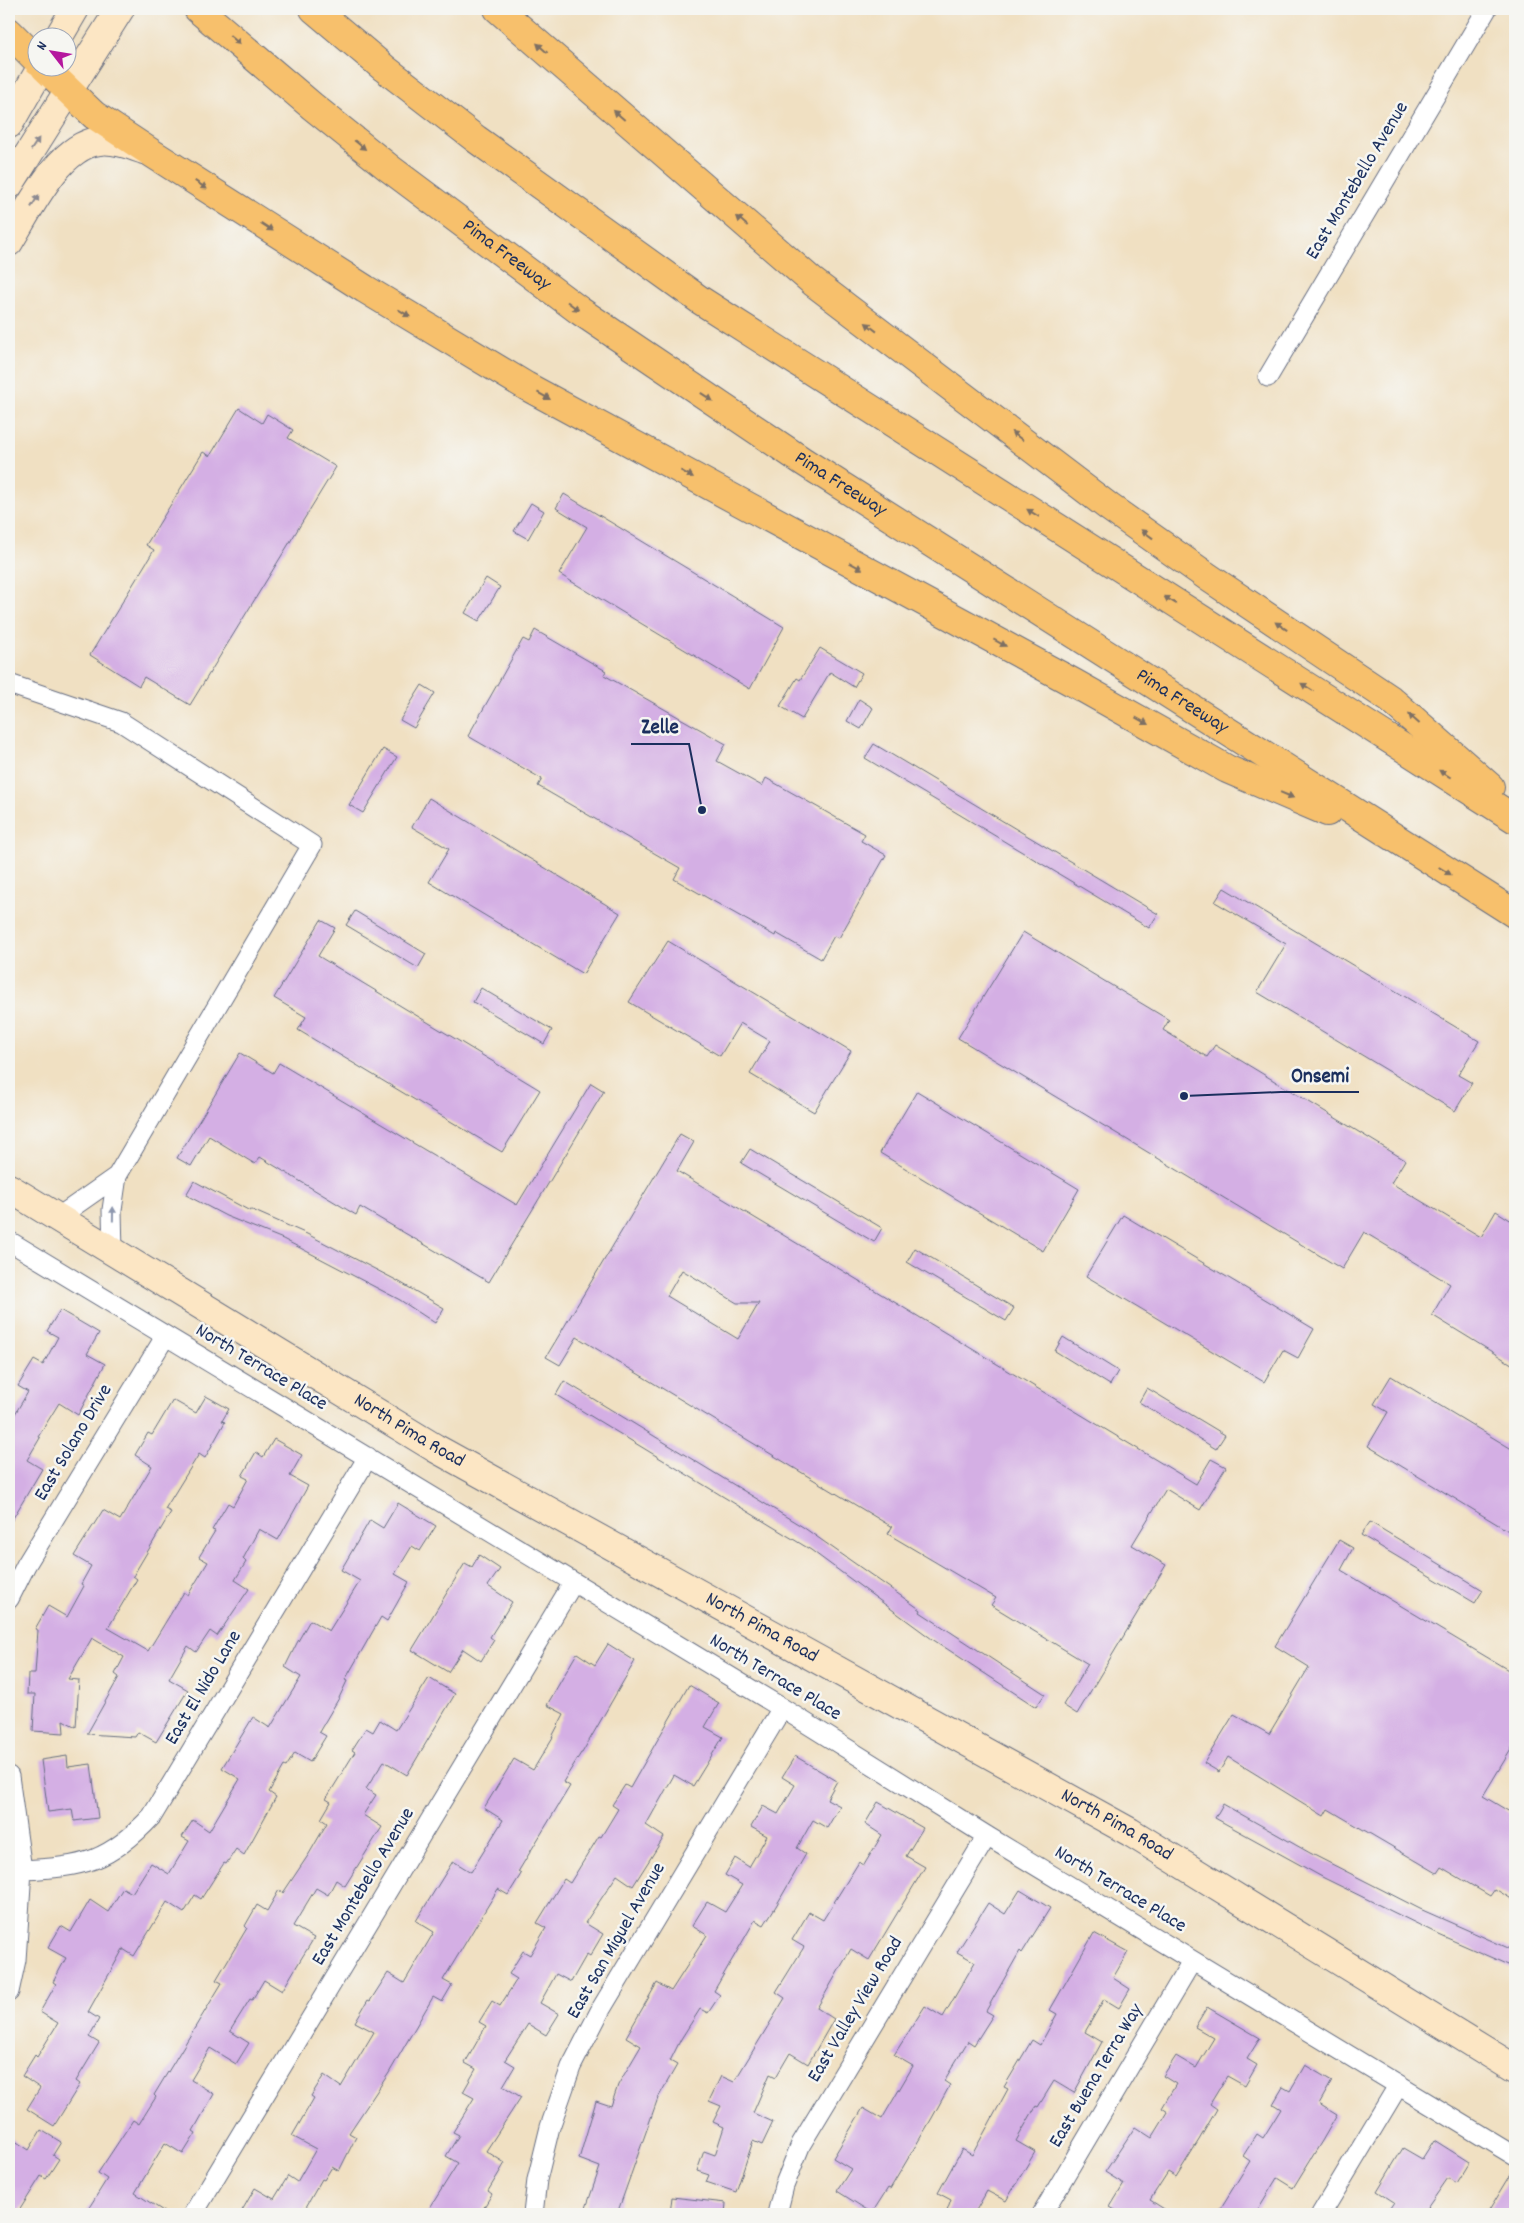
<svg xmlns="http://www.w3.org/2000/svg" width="1524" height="2223" viewBox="0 0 1524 2223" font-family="Dekko,sans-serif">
  <rect width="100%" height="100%" fill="#f6f6f2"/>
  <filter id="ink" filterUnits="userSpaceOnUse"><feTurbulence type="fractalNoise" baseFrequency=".02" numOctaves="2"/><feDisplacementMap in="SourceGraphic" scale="10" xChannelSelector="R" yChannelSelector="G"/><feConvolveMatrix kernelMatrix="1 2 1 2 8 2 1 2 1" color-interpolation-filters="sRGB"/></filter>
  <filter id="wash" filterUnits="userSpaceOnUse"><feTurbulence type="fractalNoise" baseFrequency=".0096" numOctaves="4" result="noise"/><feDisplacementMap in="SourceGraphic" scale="20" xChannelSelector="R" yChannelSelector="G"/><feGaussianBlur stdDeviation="1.12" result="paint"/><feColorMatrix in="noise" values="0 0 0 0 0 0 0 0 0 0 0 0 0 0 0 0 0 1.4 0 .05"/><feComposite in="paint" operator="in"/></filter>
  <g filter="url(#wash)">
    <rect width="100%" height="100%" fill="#f0e0c2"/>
    <g id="blocks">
      <path fill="#d4afe4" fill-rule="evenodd" d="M 239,408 L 262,423 L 267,414 L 293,430 L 288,438 L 336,467 L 190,705 L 144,677 L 139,686 L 90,655 L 154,550 L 146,545 L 203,452 L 210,456 Z
        M 564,494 L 784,627 L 750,689 L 559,574 L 587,527 L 556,508 Z
        M 531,503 L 544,511 L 528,539 L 514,531 Z
        M 486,578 L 500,587 L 479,621 L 465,613 Z
        M 535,630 L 606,671 L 604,675 L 726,744 L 717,761 L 762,786 L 766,778 L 865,834 L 861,841 L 886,855 L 839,938 L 834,936 L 821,959 L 776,933 L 775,936 L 674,879 L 680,868 L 538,786 L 542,779 L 468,736 L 523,639 L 529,642 Z
        M 820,648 L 862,673 L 854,687 L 830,672 L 802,719 L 780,706 L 797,678 L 800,680 Z
        M 422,685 L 435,693 L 414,728 L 400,720 Z
        M 859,699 L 873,708 L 861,729 L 847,721 Z
        M 874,744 L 1158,914 L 1149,928 L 865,758 Z
        M 383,749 L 397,757 L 363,813 L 349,805 Z
        M 429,798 L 620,913 L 583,974 L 429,882 L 449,849 L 412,827 Z
        M 1224,888 L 1479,1041 L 1458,1075 L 1472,1083 L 1455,1111 L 1257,992 L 1286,944 L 1215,902 Z
        M 355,911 L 426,954 L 418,968 L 346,925 Z
        M 321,920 L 335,928 L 318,956 L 540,1090 L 502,1152 L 298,1030 L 306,1017 L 274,998 Z
        M 1023,932 L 1169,1020 L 1163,1030 L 1207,1057 L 1215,1045 L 1405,1160 L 1391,1183 L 1481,1237 L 1496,1211 L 1515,1223 L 1515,1366 L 1432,1315 L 1450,1284 L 1364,1232 L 1342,1269 L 958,1038 Z
        M 668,941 L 851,1051 L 814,1112 L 750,1074 L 770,1041 L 740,1023 L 720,1056 L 629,1002 Z
        M 481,988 L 552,1030 L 544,1044 L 473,1002 Z
        M 240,1053 L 273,1073 L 279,1063 L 517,1205 L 591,1083 L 604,1091 L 489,1282 L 360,1207 L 356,1215 L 260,1157 L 255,1164 L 209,1136 L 191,1166 L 177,1158 Z
        M 917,1091 L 1079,1189 L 1043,1251 L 880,1153 Z
        M 680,1134 L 694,1142 L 677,1171 L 1196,1484 L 1211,1459 L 1226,1467 L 1200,1510 L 1166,1489 L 1132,1545 L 1166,1565 L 1077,1714 L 1063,1705 L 1088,1664 L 991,1605 L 996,1598 L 888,1534 L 892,1527 L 577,1337 L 560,1365 L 546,1357 ZM 682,1270 L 737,1303 L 759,1303 L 738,1339 L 667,1296 Z
        M 750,1149 L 882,1228 L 874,1242 L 741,1163 Z
        M 194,1181 L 250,1211 L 250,1209 L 307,1234 L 396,1280 L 444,1308 L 435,1323 L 400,1300 L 283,1239 L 226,1216 L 186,1195 Z
        M 1123,1215 L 1314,1329 L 1298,1358 L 1283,1350 L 1264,1382 L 1086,1276 Z
        M 915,1248 L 1014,1308 L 1006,1321 L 907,1262 Z
        M 60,1310 L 99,1333 L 87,1354 L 105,1364 L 78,1415 L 59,1403 L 38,1437 L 40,1438 L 27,1460 L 42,1469 L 9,1525 L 9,1424 L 28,1392 L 18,1386 L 34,1360 L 43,1365 L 58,1337 L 47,1331 Z
        M 1063,1337 L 1118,1371 L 1110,1385 L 1055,1351 Z
        M 1391,1376 L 1515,1451 L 1515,1535 L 1368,1446 L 1388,1412 L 1374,1404 Z
        M 564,1381 L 803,1527 L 921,1610 L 920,1612 L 1045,1694 L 1036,1707 L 932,1639 L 811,1550 L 556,1395 Z
        M 1147,1388 L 1225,1435 L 1216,1449 L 1139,1402 Z
        M 206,1396 L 229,1409 L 222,1421 L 225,1422 L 205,1458 L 199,1454 L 165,1509 L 171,1512 L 133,1576 L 137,1579 L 108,1628 L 148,1651 L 184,1592 L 188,1595 L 208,1562 L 199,1557 L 215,1531 L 212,1530 L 228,1503 L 233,1506 L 248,1479 L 242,1476 L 256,1452 L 263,1457 L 274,1439 L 302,1455 L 290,1476 L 308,1486 L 278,1540 L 259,1529 L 243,1559 L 246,1562 L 235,1580 L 249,1589 L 217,1636 L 210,1631 L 196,1652 L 188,1646 L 169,1679 L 188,1690 L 156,1742 L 138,1732 L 135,1737 L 87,1734 L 119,1677 L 115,1674 L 124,1657 L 92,1638 L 68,1679 L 79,1680 L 76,1727 L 63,1720 L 64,1733 L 33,1731 L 35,1694 L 27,1694 L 28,1674 L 35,1674 L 38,1630 L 35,1629 L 48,1606 L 67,1617 L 84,1586 L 81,1584 L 91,1566 L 74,1556 L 103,1510 L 120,1520 L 152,1466 L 135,1455 L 148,1433 L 152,1435 L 173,1400 L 196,1413 Z
        M 398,1503 L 436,1526 L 420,1551 L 412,1546 L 395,1574 L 409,1582 L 387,1621 L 381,1617 L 345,1680 L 347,1681 L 339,1698 L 319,1732 L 326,1736 L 310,1762 L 295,1753 L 286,1767 L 284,1766 L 269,1792 L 276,1797 L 244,1855 L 236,1849 L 226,1864 L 224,1863 L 201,1899 L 195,1895 L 184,1913 L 167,1902 L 134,1956 L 123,1949 L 88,2012 L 99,2019 L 89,2037 L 99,2043 L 76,2081 L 80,2084 L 54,2126 L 27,2109 L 40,2088 L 22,2076 L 35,2055 L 37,2057 L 58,2023 L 40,2012 L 56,1984 L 53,1982 L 66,1958 L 48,1948 L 61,1926 L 71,1932 L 90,1900 L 108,1912 L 123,1888 L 132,1893 L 151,1863 L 169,1874 L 189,1841 L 182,1837 L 193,1820 L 209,1831 L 240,1779 L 222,1768 L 253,1717 L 270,1728 L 301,1677 L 285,1667 L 297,1643 L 310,1620 L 329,1631 L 360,1581 L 341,1570 L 370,1520 L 383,1528 Z
        M 1370,1522 L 1483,1590 L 1475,1603 L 1361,1535 Z
        M 1339,1540 L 1353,1548 L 1341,1570 L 1515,1674 L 1515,1743 L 1483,1796 L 1515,1815 L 1515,1901 L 1495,1889 L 1490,1896 L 1441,1867 L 1437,1873 L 1328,1809 L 1324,1816 L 1228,1757 L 1219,1772 L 1204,1763 L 1234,1714 L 1269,1734 L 1309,1667 L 1275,1646 Z
        M 479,1555 L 500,1569 L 488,1586 L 512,1602 L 490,1637 L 494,1640 L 481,1661 L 463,1649 L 448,1672 L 412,1650 L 465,1563 L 472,1567 Z
        M 608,1644 L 635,1661 L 582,1753 L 581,1753 L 563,1782 L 570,1786 L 518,1872 L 521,1874 L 508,1895 L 498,1889 L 443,1980 L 452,1985 L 442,2002 L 433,1997 L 389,2073 L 349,2133 L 356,2137 L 339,2171 L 332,2167 L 324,2180 L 322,2179 L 302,2214 L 240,2214 L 255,2188 L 274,2199 L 288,2176 L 297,2182 L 316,2149 L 292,2136 L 314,2098 L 311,2096 L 324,2075 L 341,2087 L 374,2032 L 355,2022 L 368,2000 L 370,2001 L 388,1973 L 404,1983 L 434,1932 L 416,1921 L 453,1861 L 471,1872 L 503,1820 L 484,1808 L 514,1759 L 533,1770 L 553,1737 L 552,1737 L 564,1714 L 547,1705 L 577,1653 L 595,1665 Z
        M 429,1678 L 455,1694 L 407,1775 L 384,1761 L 366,1789 L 376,1795 L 363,1815 L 382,1827 L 345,1886 L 336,1880 L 328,1895 L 316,1888 L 293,1926 L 314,1938 L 301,1959 L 282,1991 L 264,1980 L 252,2000 L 250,1999 L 230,2031 L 249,2043 L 236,2064 L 210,2048 L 191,2080 L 214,2094 L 193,2131 L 196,2133 L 183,2154 L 165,2143 L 135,2193 L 168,2214 L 85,2214 L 107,2179 L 98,2173 L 133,2120 L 139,2124 L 156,2097 L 154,2095 L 222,1983 L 216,1980 L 247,1928 L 245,1926 L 257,1905 L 267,1911 L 279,1890 L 283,1893 L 309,1854 L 327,1823 L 321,1819 L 331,1802 L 326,1799 L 355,1752 L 352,1750 L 366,1728 L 373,1732 L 380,1720 L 396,1730 Z
        M 689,1685 L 719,1703 L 705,1727 L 723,1737 L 693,1786 L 674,1775 L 646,1825 L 664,1837 L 633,1886 L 617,1875 L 585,1923 L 603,1934 L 590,1956 L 587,1954 L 571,1982 L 556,1974 L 540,2003 L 559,2014 L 546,2035 L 528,2024 L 505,2060 L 515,2066 L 503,2086 L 521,2097 L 486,2151 L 505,2163 L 488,2191 L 492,2194 L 480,2214 L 426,2214 L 458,2163 L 446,2156 L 459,2135 L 453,2132 L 474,2098 L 463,2092 L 476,2069 L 465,2063 L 486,2026 L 479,2022 L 492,2001 L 500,2006 L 517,1979 L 509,1974 L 523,1951 L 530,1955 L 546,1928 L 537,1923 L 564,1879 L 570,1883 L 599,1836 L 601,1837 L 618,1809 L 612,1805 L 625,1785 L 630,1788 Z
        M 67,1756 L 68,1767 L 91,1764 L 98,1818 L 74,1821 L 72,1809 L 48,1812 L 41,1760 Z
        M 795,1756 L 837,1781 L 827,1799 L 840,1806 L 827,1828 L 813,1820 L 797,1848 L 806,1854 L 776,1906 L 764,1925 L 755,1920 L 714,1991 L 720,1995 L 708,2013 L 700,2009 L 681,2039 L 670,2061 L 677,2065 L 658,2098 L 617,2214 L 584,2214 L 600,2167 L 579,2159 L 596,2101 L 611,2106 L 618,2085 L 641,2046 L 626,2037 L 657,1983 L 671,1991 L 707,1935 L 692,1926 L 707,1902 L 725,1912 L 742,1885 L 725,1875 L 735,1858 L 749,1867 L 767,1836 L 751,1827 L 763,1806 L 778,1814 L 795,1785 L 782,1777 Z
        M 878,1802 L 923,1828 L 906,1856 L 925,1867 L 869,1960 L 851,1949 L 817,2008 L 834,2019 L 808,2064 L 790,2053 L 776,2077 L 770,2074 L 753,2113 L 773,2122 L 762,2145 L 753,2141 L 736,2192 L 706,2182 L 709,2175 L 697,2171 L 704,2151 L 715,2155 L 724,2127 L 713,2122 L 721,2106 L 709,2101 L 721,2076 L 734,2082 L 785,1998 L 776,1992 L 804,1947 L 792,1940 L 809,1912 L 823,1920 L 859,1862 L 864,1865 L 882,1835 L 865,1824 Z
        M 1223,1804 L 1310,1853 L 1420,1909 L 1515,1951 L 1515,1968 L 1438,1934 L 1324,1878 L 1215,1818 Z
        M 1020,1890 L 1050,1908 L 1022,1953 L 1020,1951 L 986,2011 L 993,2015 L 974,2045 L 968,2041 L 944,2081 L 950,2085 L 932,2118 L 890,2189 L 888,2188 L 872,2213 L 837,2191 L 851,2169 L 833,2158 L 863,2108 L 882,2119 L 913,2066 L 894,2055 L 925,2006 L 943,2017 L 975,1962 L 957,1952 L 988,1903 L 1005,1914 Z
        M 1094,1933 L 1128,1952 L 1113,1978 L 1130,1989 L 1119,2008 L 1104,1999 L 1085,2032 L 1102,2042 L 1074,2093 L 1054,2081 L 1038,2107 L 1036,2106 L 1016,2141 L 1035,2152 L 1006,2201 L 987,2191 L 974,2214 L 946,2214 L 951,2200 L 938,2193 L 962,2149 L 972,2155 L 1008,2089 L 1004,2087 L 1032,2040 L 1040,2045 L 1057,2014 L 1050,2010 Z
        M 1207,2007 L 1260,2038 L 1247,2059 L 1257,2065 L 1245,2086 L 1227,2076 L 1210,2104 L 1217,2109 L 1199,2140 L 1176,2177 L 1168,2172 L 1150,2200 L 1172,2214 L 1122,2214 L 1110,2207 L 1124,2184 L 1105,2172 L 1135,2127 L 1152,2138 L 1168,2112 L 1162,2108 L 1176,2084 L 1163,2076 L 1176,2056 L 1196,2068 L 1214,2038 L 1195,2027 Z
        M 1305,2065 L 1332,2081 L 1319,2104 L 1337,2115 L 1322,2141 L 1293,2188 L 1277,2178 L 1255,2214 L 1217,2214 L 1250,2161 L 1243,2156 L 1257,2134 L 1263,2138 L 1281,2109 L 1273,2104 L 1283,2087 L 1290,2091 Z
        M 41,2130 L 61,2142 L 53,2155 L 59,2159 L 46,2179 L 41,2176 L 17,2214 L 9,2214 L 9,2137 L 29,2150 Z
        M 1434,2140 L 1469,2162 L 1456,2183 L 1448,2178 L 1423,2214 L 1386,2214 L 1394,2202 L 1377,2191 L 1403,2148 L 1422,2159 Z
        M 1515,2168 L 1515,2214 L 1487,2214 Z
        M 672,2197 L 726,2203 L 725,2214 L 670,2214 Z"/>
    </g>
  </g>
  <g filter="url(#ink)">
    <use href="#blocks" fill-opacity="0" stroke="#666d81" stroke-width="1"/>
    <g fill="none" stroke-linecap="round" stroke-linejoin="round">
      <defs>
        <path id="minor" d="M 1268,377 L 1487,9
          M 9,684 L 121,722 L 312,845 L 117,1176 L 57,1218
          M 9,1241 L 782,1708 L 987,1836 L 1515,2156
          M 113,1253 L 112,1210 L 117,1176
          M 9,1599 L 26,1565 L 165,1337
          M 9,1776 L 22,1870 L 16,1960 L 9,1992
          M 22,1870 C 84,1867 109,1862 152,1816 L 368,1457
          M 193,2214 L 573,1583
          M 533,2214 L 537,2180 L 550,2127 L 571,2067 L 601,2009 L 782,1708
          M 777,2214 L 784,2186 L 801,2144 L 987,1836
          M 1042,2214 L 1192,1961
          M 1321,2214 L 1398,2086"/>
        <g id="secondary">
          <path d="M 58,38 L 75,9"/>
          <path d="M 9,124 L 41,68"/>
          <path d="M 9,185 L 120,9"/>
          <path d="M 9,242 C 29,210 58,146 99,141 C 114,139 130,145 144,150"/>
          <path id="s1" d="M 9,1188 L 435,1448 L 1130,1832 L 1515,2069"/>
        </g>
        <g id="motorway">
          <path id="s2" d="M 198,9 L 312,106 L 389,168 L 580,311 L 804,462 L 1515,914"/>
          <path d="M 314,9 L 384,68 L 476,139 L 700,300 L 1515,819"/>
          <path d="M 498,9 L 813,282 L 1109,507 L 1208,577 L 1390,699 L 1490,787"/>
          <path d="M 9,32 L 38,61"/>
          <path d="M 45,68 L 94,115 L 150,152 L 365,289 L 526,386 L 1074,683 L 1227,769 L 1327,812"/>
        </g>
      </defs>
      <use href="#minor" stroke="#666d81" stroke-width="21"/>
      <use href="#secondary" stroke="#666d81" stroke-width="30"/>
      <use href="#motorway" stroke="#666d81" stroke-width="30"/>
      <use href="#minor" stroke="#fff" stroke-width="19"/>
      <use href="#secondary" stroke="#fce6c4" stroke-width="28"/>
      <use href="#motorway" stroke="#f7c06c" stroke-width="28"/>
    </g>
    <defs><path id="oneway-solid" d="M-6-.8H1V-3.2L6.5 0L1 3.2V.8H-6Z" transform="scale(1.25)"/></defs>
    <g fill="#7e7064">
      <use href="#oneway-solid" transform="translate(235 40) rotate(41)"/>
      <use href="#oneway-solid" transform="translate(542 48) rotate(-138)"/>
      <use href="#oneway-solid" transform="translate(619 115) rotate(-139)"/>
      <use href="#oneway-solid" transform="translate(360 145) rotate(39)"/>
      <use href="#oneway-solid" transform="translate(201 185) rotate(33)"/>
      <use href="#oneway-solid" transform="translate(742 221) rotate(-139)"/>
      <use href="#oneway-solid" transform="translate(267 227) rotate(33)"/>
      <use href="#oneway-solid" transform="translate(573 306) rotate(37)"/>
      <use href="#oneway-solid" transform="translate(404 313) rotate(32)"/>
      <use href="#oneway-solid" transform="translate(871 327) rotate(-142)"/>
      <use href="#oneway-solid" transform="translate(544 396) rotate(29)"/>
      <use href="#oneway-solid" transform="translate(707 397) rotate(34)"/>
      <use href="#oneway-solid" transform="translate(1017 436) rotate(-143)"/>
      <use href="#oneway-solid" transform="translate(687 474) rotate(28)"/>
      <use href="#oneway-solid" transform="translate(1033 513) rotate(-148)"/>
      <use href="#oneway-solid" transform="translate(1147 534) rotate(-144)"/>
      <use href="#oneway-solid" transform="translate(856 566) rotate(28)"/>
      <use href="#oneway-solid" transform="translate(1170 600) rotate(-148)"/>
      <use href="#oneway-solid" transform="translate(1281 626) rotate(-146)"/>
      <use href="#oneway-solid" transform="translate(1000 643) rotate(28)"/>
      <use href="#oneway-solid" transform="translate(1307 687) rotate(-148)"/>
      <use href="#oneway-solid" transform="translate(1414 719) rotate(-138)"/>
      <use href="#oneway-solid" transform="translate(1142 721) rotate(29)"/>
      <use href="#oneway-solid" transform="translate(1445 774) rotate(-148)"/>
      <use href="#oneway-solid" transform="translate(1287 795) rotate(23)"/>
      <use href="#oneway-solid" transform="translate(1445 871) rotate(32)"/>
    </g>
    <g fill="#8c8a91">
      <use href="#oneway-solid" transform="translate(35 144) rotate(-57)"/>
      <use href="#oneway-solid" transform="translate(35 201) rotate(-58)"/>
    </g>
    <use fill="#8d97ae" href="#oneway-solid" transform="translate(113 1214) rotate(-89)"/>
  </g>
  <g text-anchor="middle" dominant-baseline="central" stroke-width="5" stroke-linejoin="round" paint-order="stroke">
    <g font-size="20" fill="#1b2f5e" stroke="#f6f6f2">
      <text transform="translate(1358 181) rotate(-59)">East Montebello Avenue</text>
      <text stroke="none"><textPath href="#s2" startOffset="395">Pima Freeway</textPath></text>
      <text stroke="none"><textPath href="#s2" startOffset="800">Pima Freeway</textPath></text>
      <text stroke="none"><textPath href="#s2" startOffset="1205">Pima Freeway</textPath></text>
      <text transform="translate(261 1368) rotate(31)">North Terrace Place</text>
      <text stroke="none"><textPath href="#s1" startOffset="468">North Pima Road</textPath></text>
      <text transform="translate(74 1443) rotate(-59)">East Solano Drive</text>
      <text stroke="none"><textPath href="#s1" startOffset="872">North Pima Road</textPath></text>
      <text transform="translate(775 1678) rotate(31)">North Terrace Place</text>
      <text transform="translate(204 1688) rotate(-59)">East El Nido Lane</text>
      <text stroke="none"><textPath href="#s1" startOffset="1278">North Pima Road</textPath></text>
      <text transform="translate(364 1887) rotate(-59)">East Montebello Avenue</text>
      <text transform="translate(1120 1890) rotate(31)">North Terrace Place</text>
      <text transform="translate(617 1941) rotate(-60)">East San Miguel Avenue</text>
      <text transform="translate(856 2010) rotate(-59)">East Valley View Road</text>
      <text transform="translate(1097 2076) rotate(-59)">East Buena Terra Way</text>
    </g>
  </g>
  <path fill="none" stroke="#1b2f5e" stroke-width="2" d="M702 810L689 744H631M1184 1096L1281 1092H1359"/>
  <g fill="#1b2f5e" stroke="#f6f6f2" stroke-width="2">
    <circle cx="702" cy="810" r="5"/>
    <circle cx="1184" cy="1096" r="5"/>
  </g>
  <g font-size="21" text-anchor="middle" font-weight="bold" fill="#1b2f5e" stroke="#f6f6f2" stroke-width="5" stroke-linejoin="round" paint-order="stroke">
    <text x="660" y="733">Zelle</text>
    <text x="1320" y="1082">Onsemi</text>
  </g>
  <rect width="1524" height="2223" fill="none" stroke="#f6f6f2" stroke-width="30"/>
  <g transform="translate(52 52) rotate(301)"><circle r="24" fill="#f6f6f2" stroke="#9ea6b7"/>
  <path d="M0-4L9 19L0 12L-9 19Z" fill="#b5179e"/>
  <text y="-8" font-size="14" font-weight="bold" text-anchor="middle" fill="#1b2f5e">N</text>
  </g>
</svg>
